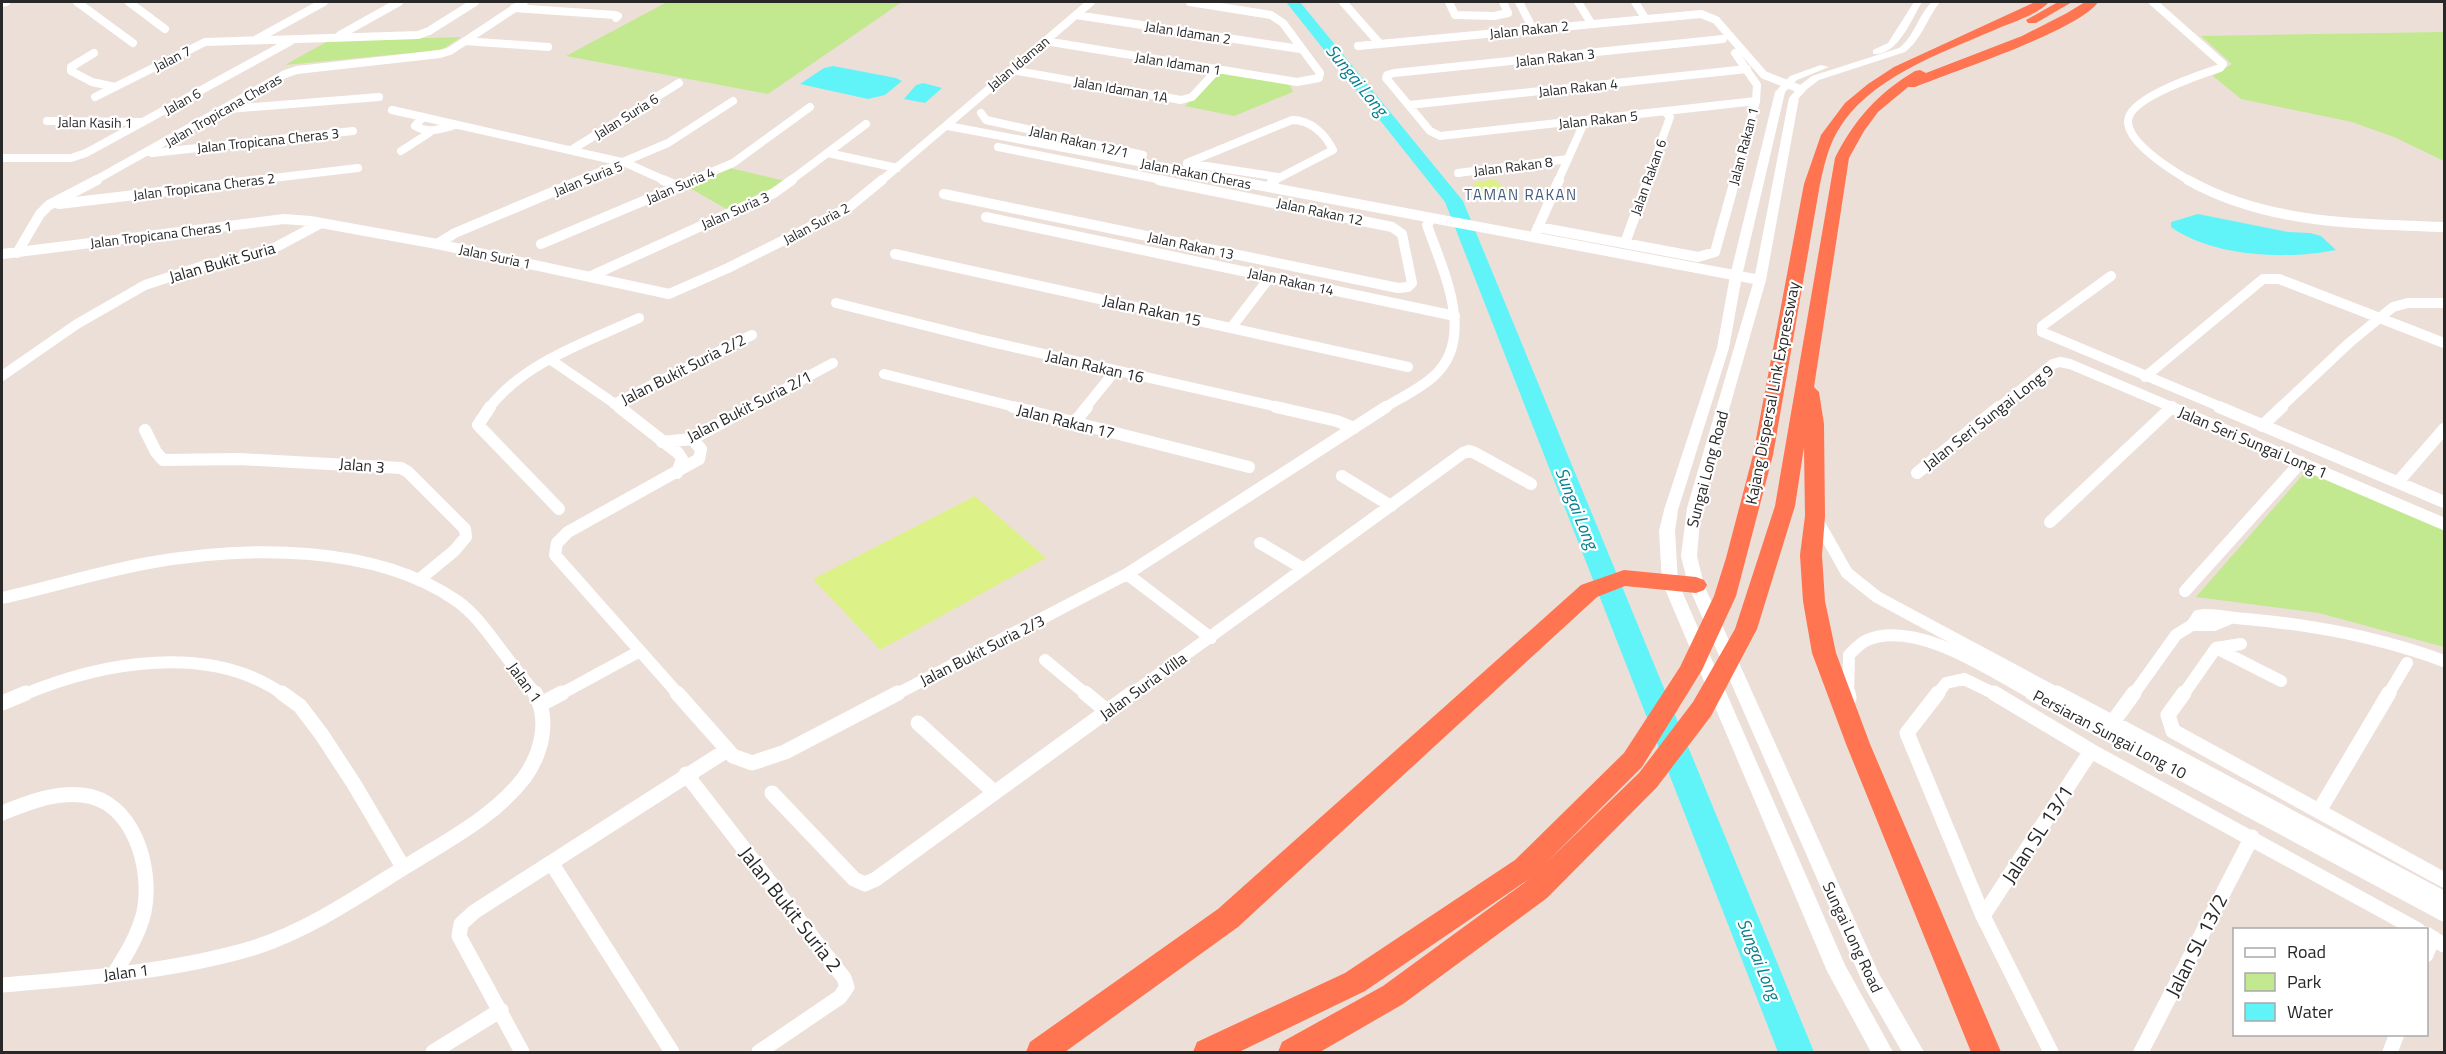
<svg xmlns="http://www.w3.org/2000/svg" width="2446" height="1054" viewBox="0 0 2446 1054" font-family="'Titillium Web',sans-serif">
  <rect width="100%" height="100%" fill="#ecdfd8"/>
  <path fill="#c2e98f" d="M 667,2 L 902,2 L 768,94 L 566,56 Z
    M 2444,32 L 2444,161 L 2394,137 L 2352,122 L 2241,99 L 2213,76 L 2232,64 L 2201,36 Z
    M 461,37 L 443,49 L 421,52 L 285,65 L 328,41 Z
    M 1218,71 L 1289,83 L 1293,92 L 1234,116 L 1185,106 Z
    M 730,168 L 785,181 L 771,191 L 728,210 L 688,187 Z
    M 2307,470 L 2444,529 L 2444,647 L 2319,613 L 2196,597 Z"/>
  <path fill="#ddf189" d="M 1495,179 L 1514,198 L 1490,202 L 1472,183 Z
    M 975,496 L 1046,558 L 880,650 L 813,579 Z"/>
  <path fill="#60f4f9" d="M 833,66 L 896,78 L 902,81 L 885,95 L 868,99 L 800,84 L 824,68 Z
    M 923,83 L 942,88 L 925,103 L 904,99 L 916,85 Z
    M 2198,214 L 2288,232 L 2310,233 L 2321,236 L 2336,250 C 2287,260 2213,257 2171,227 L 2171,222 Z"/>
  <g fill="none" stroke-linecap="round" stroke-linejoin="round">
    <path fill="#60f4f9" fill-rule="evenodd" d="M 1286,2 L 1300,2 L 1463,201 L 1814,1052 L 1778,1052 L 1445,202 Z"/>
    <path stroke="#fff" stroke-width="8" d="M 77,2 L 133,43
      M 129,2 L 165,29
      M 1343,2 L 1380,44
      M 1449,2 L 1455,15 L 1494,16 L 1508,13 L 1503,2
      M 1519,2 L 1533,29
      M 1578,2 L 1591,23
      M 1635,2 L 1645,18
      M 2153,2 L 2223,64 L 2220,68 C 2200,75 2127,98 2128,122 C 2129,144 2173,171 2190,181
      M 2,3 L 6,2
      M 514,8 L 615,15 L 618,16 L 616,18
      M 1076,15 L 1300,49
      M 340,35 L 399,2
      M 1723,39 L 1394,73 L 1387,75 L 1386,78 L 1430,131 L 1440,136 L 1756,101
      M 255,40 L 324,2
      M 465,41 L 548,47
      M 1045,41 L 1297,82 L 1319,78 L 1320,73 L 1283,23 L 1271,15 L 1190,2
      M 1358,46 L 1701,14 L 1716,20 L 1764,75 L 1800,89
      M 94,53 L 71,67 L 71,71 L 92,82 L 115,87
      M 1012,70 L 1181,100 L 1192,97 L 1218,69
      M 95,97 L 205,42 L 418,35 L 429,31 L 475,2
      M 1409,105 L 1747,69
      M 228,109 L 379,97
      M 392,110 L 626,163 L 666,181
      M 981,113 L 986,120 L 1143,155
      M 423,117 L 415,126 C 429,134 441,129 456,125
      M 47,121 L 142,122
      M 948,126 L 1239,181
      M 998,147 L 1167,181
      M 573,149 L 679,83
      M 401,151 L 429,133
      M 152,153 L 353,131
      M 828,153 L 897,168
      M 2,158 L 71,158 L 86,153 L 291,41
      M 1187,163 L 1278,177
      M 1187,163 L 1292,120 C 1311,120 1325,134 1333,150 L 1273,181
      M 1458,173 L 1568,159
      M 94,181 L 285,74 L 297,70 L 440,54 L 450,51 L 524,2
      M 248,181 L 358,168
      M 578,181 L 668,143 L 733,101
      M 690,181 L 733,163 L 810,107
      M 790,181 L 866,124
      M 881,181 L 1091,2
      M 1558,181 L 1583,125 L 1580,121
      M 1647,181 L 1670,117 L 1665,112
      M 1734,181 L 1756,101 L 1757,85 L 1735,53"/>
    <path stroke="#fff" stroke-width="10" d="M 663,180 L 677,186
      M 1231,180 L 1760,280
      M 2188,180 C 2266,224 2357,224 2444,227
      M 1272,182 L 1275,180
      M 944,194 L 1398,288 L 1408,287 L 1412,283 L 1402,234 L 1392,227 L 1159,180
      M 59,204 L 261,180
      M 986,217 L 1455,316
      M 1538,227 L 1698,257 L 1715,252 L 1735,180
      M 1536,232 L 1559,180
      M 1625,243 L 1648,180
      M 437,244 L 455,233 L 581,180
      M 541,244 L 693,180
      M 17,253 L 40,214 L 49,205 L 97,180
      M 2,254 L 284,219 L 310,221 L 437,244 L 669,294 L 728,268 L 848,208 L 882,180
      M 895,254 L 1408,367
      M 591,276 L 774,193 L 792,180
      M 2111,276 L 2042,326 L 2042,332 L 2223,408
      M 836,303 L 987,341 L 1282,408
      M 1231,328 L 1270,277
      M 551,360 L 621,408
      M 884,374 L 1019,408
      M 2,376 L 77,324 L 145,285 L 206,265 L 265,253 L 321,223
      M 2145,377 L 2263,279 L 2279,279 L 2444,343
      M 614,404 L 752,335
      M 489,408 C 524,362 589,341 639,318
      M 749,408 L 833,363
      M 1085,408 L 1115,371
      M 1384,408 C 1400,398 1420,389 1434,376 C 1477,337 1442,269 1427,225 L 1431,219
      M 1998,408 L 2053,364 L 2060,362 L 2070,364 L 2174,408
      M 2280,408 L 2349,343 L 2393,307 L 2408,303 L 2444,303"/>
    <path stroke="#fff" stroke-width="12" d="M 490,407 L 478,425 L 559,509
      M 619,407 L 678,453 L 682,459 L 677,473
      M 1013,407 L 1249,467
      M 1276,407 L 1337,421 L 1354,428
      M 2170,407 L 2444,524
      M 2219,407 L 2444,502
      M 1074,423 L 1087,407
      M 2262,426 L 2282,407
      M 145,430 L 156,452 L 163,460 L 240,459 L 401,468 L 408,472 L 465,529 L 466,537 L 454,551 L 420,579
      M 662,442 L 692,439 L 751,407
      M 1917,473 L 1999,407
      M 1342,476 L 1391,506
      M 2398,482 L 2444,429
      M 1817,520 L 1847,573 L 1877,597 L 2060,695
      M 2050,522 L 2172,407
      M 1260,543 L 1304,569
      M 1127,574 L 1211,638
      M 2185,591 L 2301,462
      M 2,598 C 51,587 99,572 148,563 C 243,546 374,543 457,601 C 477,615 490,636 505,655 C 515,669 526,681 536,695
      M 2192,625 L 2214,625 L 2231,618
      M 2216,648 L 2241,644
      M 1045,660 L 1087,695
      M 23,695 C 101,662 210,642 284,695
      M 559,695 L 640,651
      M 679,695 L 555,555 L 557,543 L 568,532 L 699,459 L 701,449 L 692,439
      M 895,695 L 1127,574 L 1386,407
      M 1130,695 L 1463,453 L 1469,451 L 1475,453 L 1531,484
      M 1848,695 L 1849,655 C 1854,650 1860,643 1867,640 C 1917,619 1992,672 2035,695
      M 1937,695 L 1946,683 L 1964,679 L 1997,695
      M 2133,695 L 2176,635 L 2192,625 L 2198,616 L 2205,615 C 2219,615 2232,618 2246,619 C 2315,625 2379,637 2444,661
      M 2183,695 L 2216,648 L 2281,681
      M 2388,695 L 2407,663"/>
    <path stroke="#fff" stroke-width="15" d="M 282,693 L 300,706 L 322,735 L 354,784 L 403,867
      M 677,693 L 733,756 L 752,763 L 785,752 L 898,693
      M 1085,693 L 1108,712
      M 1848,693 L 1849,698
      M 1938,693 L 1907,733 L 1983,916 L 2051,1052
      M 1994,693 L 2091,751 L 2418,930
      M 2032,693 L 2444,914
      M 2057,693 L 2444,899
      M 2184,693 L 2168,715 L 2173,731 L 2444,880
      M 2,703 L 26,693
      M 543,703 L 562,693
      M 918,723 L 994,792
      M 2110,726 L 2134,693
      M 686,774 L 844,978 L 847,987 L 840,997 L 759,1052
      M 772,793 L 854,879 L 865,884 L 876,879 L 1132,693
      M 2319,811 L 2389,693
      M 2,813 C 27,803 54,792 82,795 C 134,800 153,869 144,912 C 139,934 126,955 114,974
      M 552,864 L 672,1052
      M 1983,916 L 2091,751
      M 2426,934 L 2444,945
      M 2426,955 L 2433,938
      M 2,985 C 86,978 172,972 253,948 C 307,931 357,897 405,867 C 446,841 494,817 524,778 C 542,753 550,720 535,693
      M 433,1052 L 501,1010
      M 522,1052 L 459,936 L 461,924 L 474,912 L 727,750
      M 2141,1052 L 2252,837
      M 2390,1052 L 2397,1034"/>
    <path fill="#fff" fill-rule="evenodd" d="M 1914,2 L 1922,2 C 1911,20 1898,56 1873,54 L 1873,50 L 1888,43 Z
      M 1932,2 L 1940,2 C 1927,18 1922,39 1905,52 L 1819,80 L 1807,89 L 1799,98 L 1766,280 L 1701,508 L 1697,556 L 1704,585 L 1879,974 L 1924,1052 L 1902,1052 L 1865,988 L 1688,585 L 1681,556 L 1687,508 L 1754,280 L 1789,98 L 1800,85 L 1812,76 L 1899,48 C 1915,36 1918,15 1932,2 Z
      M 1821,65 L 1829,67 L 1797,80 L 1785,92 L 1742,276 L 1729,348 L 1678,510 L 1675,531 L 1678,582 L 1845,965 L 1893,1052 L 1871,1052 L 1827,971 L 1662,582 L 1659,531 L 1664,510 L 1717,348 L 1730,276 L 1775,92 L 1790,76 Z"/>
    <path fill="#ff7451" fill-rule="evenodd" d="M 2035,2 L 2049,2 C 2036,16 2009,23 1992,31 C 1939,54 1868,78 1837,132 C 1828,148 1824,166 1820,184 L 1773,455 L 1736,596 L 1702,670 L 1642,767 L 1547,862 L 1639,773 L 1693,702 L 1735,629 L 1775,506 L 1835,158 C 1854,120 1878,93 1915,71 L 1920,70 L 1926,73 L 2022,36 L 2067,13 L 2085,2 L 2098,2 C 2080,30 1951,72 1915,87 L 1908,87 L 1878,112 L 1864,131 L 1849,158 L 1814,387 L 1819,392 L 1824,424 L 1825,516 L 1822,555 L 1825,601 L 1836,653 L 1870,744 L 2001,1052 L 1971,1052 L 1846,744 L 1812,653 L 1803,601 L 1800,555 L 1805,516 L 1804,447 L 1795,506 L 1757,629 L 1711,716 L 1657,787 L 1547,898 L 1403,1004 L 1320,1052 L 1278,1052 L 1282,1042 L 1383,986 L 1532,877 L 1365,991 L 1239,1052 L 1193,1052 L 1197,1042 L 1345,973 L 1515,860 L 1624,753 L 1680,667 L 1714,596 L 1726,558 L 1753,455 L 1804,184 L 1821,135 L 1845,103 L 1868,84 L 1894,67 Z
      M 2058,2 L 2072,2 L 2036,23 L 2028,23 L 2026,20 Z
      M 1624,570 L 1696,577 L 1704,580 L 1707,585 L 1704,590 L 1696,593 L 1625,586 L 1597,597 L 1238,927 L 1065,1052 L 1026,1052 L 1030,1042 L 1218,909 L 1581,585 Z"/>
  </g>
  <g text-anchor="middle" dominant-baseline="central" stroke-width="4.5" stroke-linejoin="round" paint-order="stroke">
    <g font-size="14" fill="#282828" stroke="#fff">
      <text transform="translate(1529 29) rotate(-6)">Jalan Rakan 2</text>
      <text transform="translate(1188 32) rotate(9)">Jalan Idaman 2</text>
      <text transform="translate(1555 57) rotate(-6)">Jalan Rakan 3</text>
      <text transform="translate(172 58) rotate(-27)">Jalan 7</text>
      <text transform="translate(1018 63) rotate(-40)">Jalan Idaman</text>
      <text transform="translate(1178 63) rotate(9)">Jalan Idaman 1</text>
      <text transform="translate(1578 87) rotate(-6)">Jalan Rakan 4</text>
      <text transform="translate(1121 89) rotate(10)">Jalan Idaman 1A</text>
      <text transform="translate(182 101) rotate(-29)">Jalan 6</text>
      <text transform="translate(223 110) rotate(-30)">Jalan Tropicana Cheras</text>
      <text transform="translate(626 116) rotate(-32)">Jalan Suria 6</text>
      <text transform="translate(1598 119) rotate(-6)">Jalan Rakan 5</text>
      <text transform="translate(95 122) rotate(1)">Jalan Kasih 1</text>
      <text transform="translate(268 140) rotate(-6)">Jalan Tropicana Cheras 3</text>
      <text transform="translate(1079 141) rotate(13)">Jalan Rakan 12/1</text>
      <text transform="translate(1743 146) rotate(-75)">Jalan Rakan 1</text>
      <text transform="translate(1513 166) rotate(-7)">Jalan Rakan 8</text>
      <text transform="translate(1196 173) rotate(11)">Jalan Rakan Cheras</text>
      <text transform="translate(1648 177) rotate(-70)">Jalan Rakan 6</text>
      <text transform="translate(588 178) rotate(-22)">Jalan Suria 5</text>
      <text transform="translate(680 185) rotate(-23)">Jalan Suria 4</text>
      <text transform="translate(204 186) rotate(-7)">Jalan Tropicana Cheras 2</text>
      <text transform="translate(735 210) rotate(-24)">Jalan Suria 3</text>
      <text transform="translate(1320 211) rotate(12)">Jalan Rakan 12</text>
      <text transform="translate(816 223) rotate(-28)">Jalan Suria 2</text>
      <text transform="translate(161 234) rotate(-7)">Jalan Tropicana Cheras 1</text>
      <text transform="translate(1191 245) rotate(12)">Jalan Rakan 13</text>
      <text transform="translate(495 256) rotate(12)">Jalan Suria 1</text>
      <text transform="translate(1291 281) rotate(12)">Jalan Rakan 14</text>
    </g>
    <g font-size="15" letter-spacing="1.5" fill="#455c7d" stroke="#fff">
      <text x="1521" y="194">TAMAN RAKAN</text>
    </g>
    <g font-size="16" fill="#282828" stroke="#fff">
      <text transform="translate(222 262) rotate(-16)">Jalan Bukit Suria</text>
      <text transform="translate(1152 310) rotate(12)">Jalan Rakan 15</text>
      <text transform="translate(1095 366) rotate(13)">Jalan Rakan 16</text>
      <text transform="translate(683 369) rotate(-27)">Jalan Bukit Suria 2/2</text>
      <text transform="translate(1772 393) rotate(-79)">Kajang Dispersal Link Expressway</text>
      <text transform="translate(749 406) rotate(-27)">Jalan Bukit Suria 2/1</text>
      <text transform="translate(1988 417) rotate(-38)">Jalan Seri Sungai Long 9</text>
      <text transform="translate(1066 421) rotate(14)">Jalan Rakan 17</text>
      <text transform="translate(2253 442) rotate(23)">Jalan Seri Sungai Long 1</text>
      <text transform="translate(362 465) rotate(5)">Jalan 3</text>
      <text transform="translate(1707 469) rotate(-75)">Sungai Long Road</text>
      <text transform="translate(982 650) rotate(-27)">Jalan Bukit Suria 2/3</text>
      <text transform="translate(525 682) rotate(54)">Jalan 1</text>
      <text transform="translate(1143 686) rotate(-36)">Jalan Suria Villa</text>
      <text transform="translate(2110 734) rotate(28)">Persiaran Sungai Long 10</text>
      <text transform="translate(1853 937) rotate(65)">Sungai Long Road</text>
      <text transform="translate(126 972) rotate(-7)">Jalan 1</text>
    </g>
    <g font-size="18" font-style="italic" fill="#037e8e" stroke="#fff">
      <text transform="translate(1357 80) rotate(51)">Sungai Long</text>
      <text transform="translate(1577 508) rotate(68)">Sungai Long</text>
      <text transform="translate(1759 959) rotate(68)">Sungai Long</text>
    </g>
    <g font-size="20" fill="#282828" stroke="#fff">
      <text transform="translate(2037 834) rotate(-57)">Jalan SL 13/1</text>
      <text transform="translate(791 909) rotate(52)">Jalan Bukit Suria 2</text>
      <text transform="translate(2196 945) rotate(-63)">Jalan SL 13/2</text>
    </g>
  </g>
  <rect width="2446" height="1054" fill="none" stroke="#282828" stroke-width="6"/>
  <rect x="2233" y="928" width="195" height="108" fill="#ffffff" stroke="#a9a9a9" stroke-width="1.5"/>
  <rect x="2245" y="948" width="30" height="9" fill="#ffffff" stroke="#a9a9a9" stroke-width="1.5"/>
  <text x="2287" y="958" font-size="18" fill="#282828">Road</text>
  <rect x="2245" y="973" width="30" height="18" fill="#c2e98f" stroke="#a9a9a9" stroke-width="1.5"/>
  <text x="2287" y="988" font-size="18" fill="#282828">Park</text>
  <rect x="2245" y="1003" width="30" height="18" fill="#60f4f9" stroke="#a9a9a9" stroke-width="1.5"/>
  <text x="2287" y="1018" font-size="18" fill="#282828">Water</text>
</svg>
